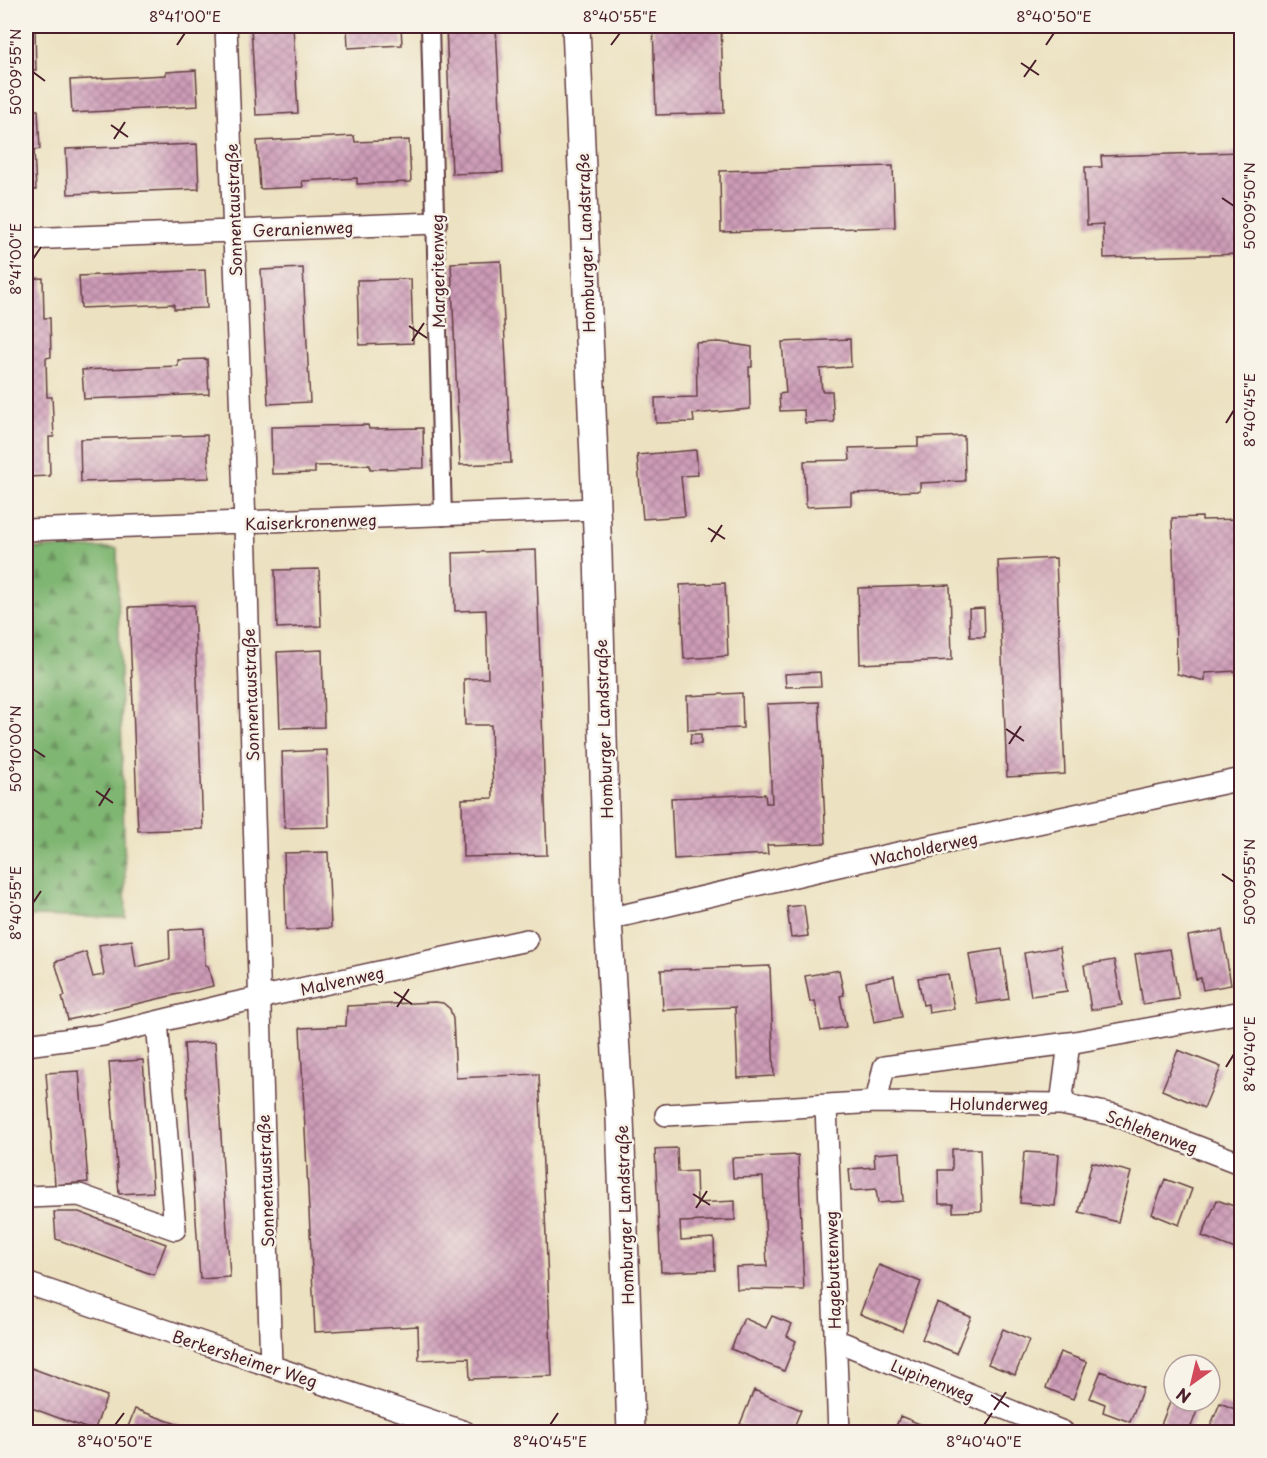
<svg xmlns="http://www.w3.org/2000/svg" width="1267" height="1458" viewBox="0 0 1267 1458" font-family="'Playpen Sans',sans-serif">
  <defs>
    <pattern id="forest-firs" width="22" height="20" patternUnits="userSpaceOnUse" patternTransform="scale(1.5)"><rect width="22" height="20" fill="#7fb672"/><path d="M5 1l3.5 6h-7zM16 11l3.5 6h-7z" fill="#6a935e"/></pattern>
    <pattern id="building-cross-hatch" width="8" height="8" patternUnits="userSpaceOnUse" patternTransform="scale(1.5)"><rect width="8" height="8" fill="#cd9bb7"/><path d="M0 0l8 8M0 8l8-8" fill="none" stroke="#a87e95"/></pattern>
  </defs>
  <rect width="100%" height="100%" fill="#f7f3e8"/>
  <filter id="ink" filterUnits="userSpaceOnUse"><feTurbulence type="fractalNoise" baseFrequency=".0167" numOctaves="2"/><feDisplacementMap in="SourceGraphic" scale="12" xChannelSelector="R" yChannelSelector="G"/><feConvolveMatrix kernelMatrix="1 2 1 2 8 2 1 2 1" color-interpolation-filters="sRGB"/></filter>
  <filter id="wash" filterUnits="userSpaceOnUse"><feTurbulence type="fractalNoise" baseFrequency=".008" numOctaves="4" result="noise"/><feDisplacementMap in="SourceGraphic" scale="24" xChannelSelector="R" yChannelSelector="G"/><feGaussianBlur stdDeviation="1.35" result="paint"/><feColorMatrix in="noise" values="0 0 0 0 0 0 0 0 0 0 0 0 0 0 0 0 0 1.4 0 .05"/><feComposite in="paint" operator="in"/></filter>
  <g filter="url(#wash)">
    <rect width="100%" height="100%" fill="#ece1c0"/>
    <path fill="url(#forest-firs)" stroke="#646a4e" stroke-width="1.5" d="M 26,548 L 117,548 L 126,918 L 26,916 Z"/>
    <g id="blocks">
      <path fill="url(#building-cross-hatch)" d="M 26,26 L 29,26 L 30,30 L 35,30 L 36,70 L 31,70 L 33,110 L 38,110 L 40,149 L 34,150 L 36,190 L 26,190 Z
        M 251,26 L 293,26 L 298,113 L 256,115 Z
        M 347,26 L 401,26 L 402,45 L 348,48 Z
        M 446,26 L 496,26 L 503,172 L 452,174 Z
        M 653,26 L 721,26 L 724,113 L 656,115 Z
        M 196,70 L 198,106 L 72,113 L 70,80 L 166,75 L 166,72 Z
        M 354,136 L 355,142 L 409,140 L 411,182 L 357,184 L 357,178 L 302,181 L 303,187 L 260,189 L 257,141 Z
        M 197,144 L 199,189 L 68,194 L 66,149 Z
        M 1242,152 L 1242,254 L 1104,258 L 1103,224 L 1087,225 L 1085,167 L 1102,167 L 1101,156 Z
        M 893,166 L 895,227 L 721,232 L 720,171 Z
        M 501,261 L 511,463 L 460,465 L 451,263 Z
        M 303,268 L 310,402 L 268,404 L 261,270 Z
        M 205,270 L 207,308 L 174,309 L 174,304 L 81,308 L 79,276 Z
        M 43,278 L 44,318 L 50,318 L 51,357 L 46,358 L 47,397 L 52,397 L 54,437 L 49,437 L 50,476 L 26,477 L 26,279 Z
        M 411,279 L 413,343 L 359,345 L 357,280 Z
        M 850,339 L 851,367 L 820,369 L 822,391 L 832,391 L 834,422 L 805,423 L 804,410 L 780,411 L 779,394 L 786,393 L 782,342 Z
        M 720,342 L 752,347 L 752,367 L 749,367 L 750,409 L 693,414 L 694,422 L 656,423 L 655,398 L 697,397 L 696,343 Z
        M 207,359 L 209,394 L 84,399 L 82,370 L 178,366 L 178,360 Z
        M 368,425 L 369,429 L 423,428 L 424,468 L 370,469 L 370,465 L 315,466 L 315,473 L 272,474 L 271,427 Z
        M 207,435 L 209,478 L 81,482 L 80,439 Z
        M 964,436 L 965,481 L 920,483 L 920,491 L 851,493 L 851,505 L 806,507 L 804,461 L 850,460 L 849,448 L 918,446 L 918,438 Z
        M 696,450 L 698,475 L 681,476 L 685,516 L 643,519 L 637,455 Z
        M 1202,517 L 1202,520 L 1242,519 L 1242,675 L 1235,675 L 1235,671 L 1205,673 L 1205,681 L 1177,674 L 1172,518 Z
        M 536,550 L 547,855 L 463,857 L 462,799 L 493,798 L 491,725 L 465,725 L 464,679 L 488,678 L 486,610 L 455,611 L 453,553 Z
        M 1056,558 L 1065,774 L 1007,777 L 998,561 Z
        M 319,569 L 321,626 L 277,628 L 275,570 Z
        M 725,583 L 728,656 L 684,659 L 680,585 Z
        M 950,585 L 952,660 L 860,664 L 858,588 Z
        M 194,605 L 203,829 L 138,831 L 129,607 Z
        M 984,608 L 985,637 L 970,637 L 969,609 Z
        M 322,650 L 324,727 L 280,728 L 277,652 Z
        M 820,672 L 821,686 L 786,687 L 785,674 Z
        M 742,693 L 743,728 L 688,730 L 687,696 Z
        M 819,702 L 826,843 L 767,845 L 768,854 L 674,859 L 671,798 L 765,794 L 766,803 L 772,803 L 767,704 Z
        M 691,734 L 701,734 L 701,744 L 690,744 Z
        M 327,750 L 329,827 L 285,828 L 282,752 Z
        M 328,852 L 331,928 L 286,930 L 284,853 Z
        M 804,905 L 808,936 L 791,938 L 787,907 Z
        M 204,928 L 205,966 L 208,966 L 213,986 L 68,1020 L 62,997 L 65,996 L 55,962 L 86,952 L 93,977 L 104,975 L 99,945 L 132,940 L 136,967 L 170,959 L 169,930 Z
        M 1222,930 L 1231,985 L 1203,990 L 1201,978 L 1196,979 L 1188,936 Z
        M 1060,947 L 1067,991 L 1031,996 L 1024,953 Z
        M 1002,949 L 1009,999 L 977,1004 L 969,954 Z
        M 1170,949 L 1179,999 L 1143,1004 L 1135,954 Z
        M 1114,960 L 1122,1005 L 1091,1010 L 1084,965 Z
        M 770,966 L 774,1076 L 738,1078 L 735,1007 L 663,1010 L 661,970 Z
        M 839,970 L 844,995 L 840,996 L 846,1027 L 821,1031 L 815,1001 L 810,1002 L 805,976 Z
        M 948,974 L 954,1009 L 929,1013 L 928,1004 L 923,1005 L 918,978 Z
        M 894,976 L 902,1017 L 874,1022 L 866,982 Z
        M 435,1002 L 443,1003 L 450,1009 L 453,1019 L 456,1078 L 539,1074 L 552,1376 L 470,1379 L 469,1358 L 419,1360 L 418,1326 L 315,1332 L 300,1028 L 346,1026 L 347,1006 Z
        M 215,1042 L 230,1277 L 200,1279 L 184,1044 Z
        M 1178,1050 L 1221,1067 L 1204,1108 L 1162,1090 Z
        M 143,1060 L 153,1192 L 119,1194 L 109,1062 Z
        M 79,1071 L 88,1182 L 55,1185 L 46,1073 Z
        M 677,1148 L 678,1172 L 696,1171 L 697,1203 L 735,1201 L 735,1220 L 680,1222 L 681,1240 L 714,1238 L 715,1270 L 661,1272 L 655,1149 Z
        M 952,1149 L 980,1149 L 982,1211 L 953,1212 L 953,1204 L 939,1204 L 938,1170 L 952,1170 Z
        M 900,1152 L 903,1201 L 878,1203 L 876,1189 L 851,1191 L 849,1169 L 875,1167 L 874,1154 Z
        M 1024,1152 L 1059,1154 L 1055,1206 L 1020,1203 Z
        M 798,1155 L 804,1290 L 737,1289 L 736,1267 L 767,1266 L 763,1177 L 733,1178 L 732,1158 Z
        M 1092,1162 L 1131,1172 L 1118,1222 L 1079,1212 Z
        M 1165,1179 L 1192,1189 L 1179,1225 L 1152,1214 Z
        M 1217,1200 L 1242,1209 L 1240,1251 L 1202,1236 Z
        M 54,1212 L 79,1212 L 166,1244 L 154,1275 L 56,1239 Z
        M 879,1265 L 921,1282 L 902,1331 L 860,1314 Z
        M 937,1303 L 971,1317 L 956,1353 L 922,1339 Z
        M 772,1316 L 792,1324 L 787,1336 L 796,1341 L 784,1371 L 731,1349 L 744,1318 L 766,1328 Z
        M 1003,1329 L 1029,1340 L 1015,1375 L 988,1364 Z
        M 1060,1352 L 1087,1362 L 1073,1399 L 1046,1388 Z
        M 26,1366 L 107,1396 L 94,1431 L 26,1406 Z
        M 1101,1371 L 1143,1388 L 1130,1422 L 1103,1412 L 1105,1404 L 1090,1398 Z
        M 754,1390 L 801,1410 L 792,1432 L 761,1432 L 740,1424 Z
        M 1171,1400 L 1197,1411 L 1189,1432 L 1158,1432 Z
        M 1220,1403 L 1242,1412 L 1242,1432 L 1208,1432 Z
        M 135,1409 L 193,1430 L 192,1432 L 126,1432 Z
        M 900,1416 L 927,1427 L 925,1432 L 894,1432 Z"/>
    </g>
  </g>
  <g filter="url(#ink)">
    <use href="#blocks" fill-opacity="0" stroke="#623c41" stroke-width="1.5"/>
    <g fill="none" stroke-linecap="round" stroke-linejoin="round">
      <defs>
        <path id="pedestrian" d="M 430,26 L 443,517"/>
        <path id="minor" d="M 226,26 L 245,524 L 271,1366
          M 26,239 L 436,223
          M 26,530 L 596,509
          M 608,919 L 838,866 L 1242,779
          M 26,1045 L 103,1035 L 226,1005 L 527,940
          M 876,1102 L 884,1067 L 1069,1043
          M 1061,1104 L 1069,1043 L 1242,1012
          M 826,1107 L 839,1432
          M 666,1115 L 876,1102 L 1061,1104 L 1115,1115 L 1242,1164
          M 26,1197 L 79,1195 L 175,1229 L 157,1022
          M 26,1283 L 465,1432
          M 835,1340 L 1063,1432"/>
        <path id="tertiary" d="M 576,26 L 598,554 L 608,919 L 620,1118 L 631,1432"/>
      </defs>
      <use href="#pedestrian" stroke="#623c41" stroke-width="20"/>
      <use href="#minor" stroke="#623c41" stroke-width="24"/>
      <use href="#tertiary" stroke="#623c41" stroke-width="30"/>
      <use href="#pedestrian" stroke="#fff" stroke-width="16"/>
      <use href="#minor" stroke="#fff" stroke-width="21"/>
      <use href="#tertiary" stroke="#fff" stroke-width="27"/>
    </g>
  </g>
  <path fill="none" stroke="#4a1f2b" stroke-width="2" d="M 177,45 L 185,33M 611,45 L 620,33M 1046,45 L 1054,33M 1021,63 L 1039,75M 33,72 L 45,81M 1024,77 L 1036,60M 111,125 L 128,137M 114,139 L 125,122M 1222,198 L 1234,206M 33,259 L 41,247M 409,326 L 427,338M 412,341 L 424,323M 1226,423 L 1234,410M 708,528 L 725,539M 711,542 L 722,525M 1006,729 L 1024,741M 1009,744 L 1021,726M 33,749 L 45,757M 96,791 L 113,803M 99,806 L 110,788M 1222,874 L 1234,882M 33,903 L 41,891M 394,992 L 412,1004M 397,1007 L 409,989M 1226,1067 L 1234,1054M 693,1194 L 710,1205M 696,1208 L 707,1191M 991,1395 L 1009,1407M 994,1410 L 1006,1392M 115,1425 L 124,1413M 550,1425 L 558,1413M 984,1425 L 992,1413"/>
  <g text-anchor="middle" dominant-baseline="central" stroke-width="5" stroke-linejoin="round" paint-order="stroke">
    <g font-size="16" fill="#4a1f2b" stroke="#f7f3e8">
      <text transform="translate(233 210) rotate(-92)">Sonnentaustraße</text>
      <text transform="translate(303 228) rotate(-2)">Geranienweg</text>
      <text transform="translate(585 243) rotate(-92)">Homburger Landstraße</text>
      <text transform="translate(437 271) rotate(-91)">Margeritenweg</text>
      <text transform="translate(311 521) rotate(-2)">Kaiserkronenweg</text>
      <text transform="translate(250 695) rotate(-92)">Sonnentaustraße</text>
      <text transform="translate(603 729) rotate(-92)">Homburger Landstraße</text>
      <text transform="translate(924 848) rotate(-12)">Wacholderweg</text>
      <text transform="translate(342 980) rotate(-12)">Malvenweg</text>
      <text x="999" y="1103">Holunderweg</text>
      <text transform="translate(1152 1131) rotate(20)">Schlehenweg</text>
      <text transform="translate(265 1181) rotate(-92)">Sonnentaustraße</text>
      <text transform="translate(624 1215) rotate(-92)">Homburger Landstraße</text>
      <text transform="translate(832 1270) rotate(-92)">Hagebuttenweg</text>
      <text transform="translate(245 1358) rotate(18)">Berkersheimer Weg</text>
      <text transform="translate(933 1380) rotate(22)">Lupinenweg</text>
    </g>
  </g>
  <rect width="1267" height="1458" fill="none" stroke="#f7f3e8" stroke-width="66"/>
  <g transform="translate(1192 1383) rotate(214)"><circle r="28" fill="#f7f3e8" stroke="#b29e9c" stroke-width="1.5"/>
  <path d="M0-4.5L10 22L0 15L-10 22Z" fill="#d1495b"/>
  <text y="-9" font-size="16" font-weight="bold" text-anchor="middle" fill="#4a1f2b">N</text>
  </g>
  <rect x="33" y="33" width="1201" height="1392" fill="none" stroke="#4a1f2b" stroke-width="2"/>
  <g font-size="15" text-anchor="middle" fill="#4a1f2b">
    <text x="185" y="22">8°41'00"E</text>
    <text x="620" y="22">8°40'55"E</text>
    <text x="1054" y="22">8°40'50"E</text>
    <text transform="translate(16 72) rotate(-90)" y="5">50°09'55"N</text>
    <text transform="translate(1250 206) rotate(-90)" y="5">50°09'50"N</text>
    <text transform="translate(16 259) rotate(-90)" y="5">8°41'00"E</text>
    <text transform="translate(1250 410) rotate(-90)" y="5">8°40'45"E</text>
    <text transform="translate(16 749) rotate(-90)" y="5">50°10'00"N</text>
    <text transform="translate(1250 882) rotate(-90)" y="5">50°09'55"N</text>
    <text transform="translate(16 903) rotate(-90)" y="5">8°40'55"E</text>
    <text transform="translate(1250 1054) rotate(-90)" y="5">8°40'40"E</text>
    <text x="115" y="1447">8°40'50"E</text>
    <text x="550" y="1447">8°40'45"E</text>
    <text x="984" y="1447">8°40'40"E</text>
  </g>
</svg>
